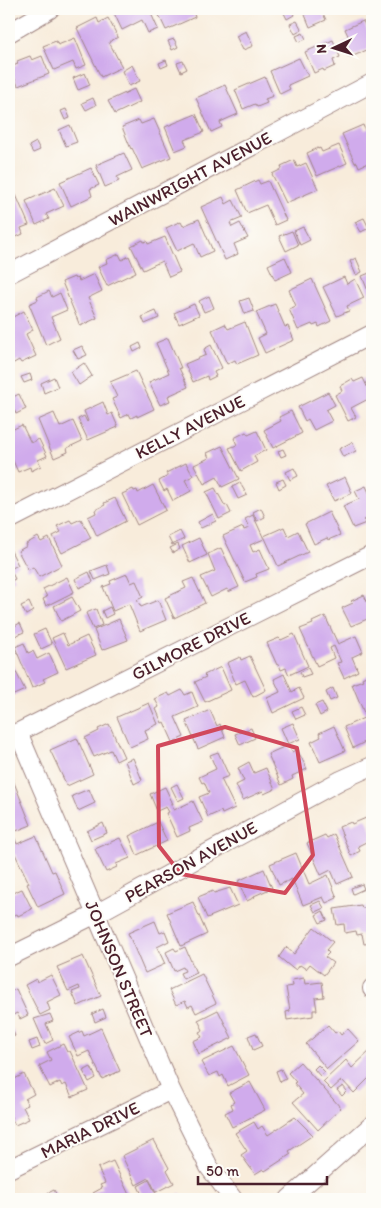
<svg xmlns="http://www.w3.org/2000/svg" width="381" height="1208" viewBox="0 0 381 1208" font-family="Itim,sans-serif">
  <rect width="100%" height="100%" fill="#fdfcf7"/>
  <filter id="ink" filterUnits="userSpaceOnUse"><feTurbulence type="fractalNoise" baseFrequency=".02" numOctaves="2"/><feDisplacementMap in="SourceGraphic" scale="10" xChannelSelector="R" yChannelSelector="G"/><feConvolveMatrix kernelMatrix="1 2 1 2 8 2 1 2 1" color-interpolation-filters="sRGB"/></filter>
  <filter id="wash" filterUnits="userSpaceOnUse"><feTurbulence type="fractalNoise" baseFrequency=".0096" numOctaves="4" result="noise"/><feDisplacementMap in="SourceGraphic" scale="20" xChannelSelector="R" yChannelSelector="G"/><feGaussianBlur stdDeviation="1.12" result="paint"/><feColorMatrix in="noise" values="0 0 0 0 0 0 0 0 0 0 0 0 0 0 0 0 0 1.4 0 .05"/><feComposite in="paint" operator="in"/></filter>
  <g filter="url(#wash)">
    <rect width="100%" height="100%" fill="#f8ecdb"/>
    <g id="blocks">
      <path fill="#d0abec" d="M 122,9 L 149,9 L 158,29 L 148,33 L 142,20 L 122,30 L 114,13 Z
        M 156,9 L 192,9 L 195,17 L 166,30 Z
        M 282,9 L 291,9 L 294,15 L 287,19 Z
        M 306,9 L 321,9 L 326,20 L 310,27 L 303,10 Z
        M 97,18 L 99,23 L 108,18 L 118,37 L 109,42 L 122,67 L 101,77 L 77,28 Z
        M 297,21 L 302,30 L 295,34 L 290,24 Z
        M 363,21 L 369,33 L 372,32 L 372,43 L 368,45 L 369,49 L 349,58 L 342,43 L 350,40 L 345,29 Z
        M 246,31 L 253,46 L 243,50 L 236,36 Z
        M 303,33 L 306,39 L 299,42 L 296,36 Z
        M 75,38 L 86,65 L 76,69 L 73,62 L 54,70 L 43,46 L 56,41 L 58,45 Z
        M 174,39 L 178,47 L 172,50 L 168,41 Z
        M 333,40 L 340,57 L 333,60 L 335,66 L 324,71 L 323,69 L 314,73 L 305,52 Z
        M 30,56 L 32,60 L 42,56 L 49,74 L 18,86 L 10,67 L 18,64 L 17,61 Z
        M 299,58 L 308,76 L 288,85 L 290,89 L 280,94 L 270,71 Z
        M 166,60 L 168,65 L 161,68 L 159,63 Z
        M 183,61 L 187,69 L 181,72 L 177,63 Z
        M 132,65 L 140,81 L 129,86 L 122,71 Z
        M 85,73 L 90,85 L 78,90 L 73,78 Z
        M 265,77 L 273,96 L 265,99 L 267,103 L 257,107 L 255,104 L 243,109 L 235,90 Z
        M 225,85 L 238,114 L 220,122 L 222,127 L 211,132 L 196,98 Z
        M 134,89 L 140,102 L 115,114 L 108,101 Z
        M 93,98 L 96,105 L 86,110 L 82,103 Z
        M 66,109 L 70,118 L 65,120 L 61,111 Z
        M 196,114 L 204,132 L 184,140 L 187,146 L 175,151 L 165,127 Z
        M 154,119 L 171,157 L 142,169 L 132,148 L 131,149 L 122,127 L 139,120 L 141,124 Z
        M 70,125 L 77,142 L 66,146 L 59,130 Z
        M 363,125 L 365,130 L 372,127 L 372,161 L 359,167 L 357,162 L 355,163 L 342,134 Z
        M 36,142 L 40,150 L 33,153 L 29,146 Z
        M 339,145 L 347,163 L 317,176 L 307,153 L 318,148 L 318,149 L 320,148 L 322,152 Z
        M 124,153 L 132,170 L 117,177 L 119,181 L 105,187 L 96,165 Z
        M 294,160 L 297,167 L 306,163 L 318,189 L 286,203 L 272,174 L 282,169 L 281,166 Z
        M 91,168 L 99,185 L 90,189 L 92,196 L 71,206 L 60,182 Z
        M 258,180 L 260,184 L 268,181 L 286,220 L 275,225 L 266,205 L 247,213 L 237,190 Z
        M 55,188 L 64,206 L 46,214 L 49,219 L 36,225 L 26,201 Z
        M 16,195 L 29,225 L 21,228 L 23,234 L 9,240 L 9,198 Z
        M 223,197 L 226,204 L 233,200 L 242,218 L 230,223 L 232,227 L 240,223 L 248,238 L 234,244 L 238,254 L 225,260 L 201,207 Z
        M 364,218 L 369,228 L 361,232 L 355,222 Z
        M 199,219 L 213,251 L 200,257 L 194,243 L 177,251 L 166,228 L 179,222 L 179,223 L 181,222 L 183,226 Z
        M 303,227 L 310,240 L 300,245 L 294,231 Z
        M 292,231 L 298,245 L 286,251 L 279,236 Z
        M 165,237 L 180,272 L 169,277 L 162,261 L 143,270 L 131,246 L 143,240 L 144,242 L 147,241 L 148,244 Z
        M 119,254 L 122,260 L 129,256 L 136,272 L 107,286 L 98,267 L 107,263 L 106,260 Z
        M 285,257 L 292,272 L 275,280 L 268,265 Z
        M 356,258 L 362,272 L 356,275 L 350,261 Z
        M 372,272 L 372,301 L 362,276 Z
        M 94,274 L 102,291 L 88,298 L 97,318 L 80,326 L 62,282 L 74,277 L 75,279 L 78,278 L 79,281 Z
        M 344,277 L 347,284 L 355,279 L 364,298 L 347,306 L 349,311 L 337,316 L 323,287 Z
        M 312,279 L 331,321 L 319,327 L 318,324 L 313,326 L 312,324 L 298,330 L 289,309 L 296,306 L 289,290 Z
        M 49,291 L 52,297 L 60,293 L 67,310 L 51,317 L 60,338 L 46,345 L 29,304 L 38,300 L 37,297 Z
        M 209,296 L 214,308 L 204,312 L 199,301 Z
        M 249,298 L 254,311 L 245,314 L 240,301 Z
        M 194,304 L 199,315 L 179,324 L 174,313 Z
        M 275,304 L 285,327 L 288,326 L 294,340 L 265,353 L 258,338 L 266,334 L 256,312 Z
        M 24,311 L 33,330 L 26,334 L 36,356 L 21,363 L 19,360 L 12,364 L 9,357 L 9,313 L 11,318 Z
        M 156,311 L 159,318 L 145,324 L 142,317 Z
        M 245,322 L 258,355 L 237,364 L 235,360 L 227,364 L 212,330 L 225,324 L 228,329 Z
        M 168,338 L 181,368 L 179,368 L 188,387 L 168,396 L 170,401 L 160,405 L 149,382 L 169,373 L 156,343 Z
        M 140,343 L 142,348 L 134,352 L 132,347 Z
        M 211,345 L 222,368 L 214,372 L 216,376 L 208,380 L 207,376 L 193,382 L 185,364 L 206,355 L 204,349 Z
        M 82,346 L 87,355 L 78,359 L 73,350 Z
        M 84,363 L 92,376 L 79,385 L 71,372 Z
        M 136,371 L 154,409 L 137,417 L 137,415 L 131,418 L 129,414 L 121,418 L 112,399 L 117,397 L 110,382 Z
        M 30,374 L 32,380 L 24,383 L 21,377 Z
        M 54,377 L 58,387 L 44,393 L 41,383 Z
        M 363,378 L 372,397 L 351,408 L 356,417 L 348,421 L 335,395 L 342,391 L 340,386 L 352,379 L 354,382 Z
        M 328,392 L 335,405 L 326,410 L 332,421 L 314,430 L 308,419 L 305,421 L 298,407 Z
        M 19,394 L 26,409 L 16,414 L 9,399 Z
        M 103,402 L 108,415 L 112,413 L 118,427 L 88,440 L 78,419 L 84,416 L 87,422 L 88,421 L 84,411 Z
        M 291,411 L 302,433 L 273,448 L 264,430 L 281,421 L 279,417 Z
        M 54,413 L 60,427 L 73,421 L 82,441 L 67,448 L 68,452 L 54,458 L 38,420 Z
        M 22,425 L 31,443 L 39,439 L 47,456 L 38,460 L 41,466 L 31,471 L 30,467 L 18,472 L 10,454 L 9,455 L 9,431 Z
        M 257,431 L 266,450 L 254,456 L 257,462 L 241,471 L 229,448 L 237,445 L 234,438 L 246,432 L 248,435 Z
        M 352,442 L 356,451 L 343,457 L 339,449 Z
        M 222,446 L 239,479 L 222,487 L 217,477 L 204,484 L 194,465 L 209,458 L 207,453 Z
        M 283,449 L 286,455 L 281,457 L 278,451 Z
        M 186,463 L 193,476 L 185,480 L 191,491 L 173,501 L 167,489 L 164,491 L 159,481 L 168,476 L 166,473 Z
        M 294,468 L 298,476 L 290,480 L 286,472 Z
        M 345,477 L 352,493 L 334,501 L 326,486 Z
        M 283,479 L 286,485 L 279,489 L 276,482 Z
        M 240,483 L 247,495 L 238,499 L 232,487 Z
        M 153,485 L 166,510 L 137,525 L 122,494 L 133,489 L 134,491 L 137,490 L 138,493 Z
        M 366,486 L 372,499 L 372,516 L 364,520 L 366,523 L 353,528 L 343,506 L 359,499 L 355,491 Z
        M 215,488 L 225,506 L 227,505 L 231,513 L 219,519 L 206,492 Z
        M 115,498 L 126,521 L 97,536 L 88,517 L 96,513 L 95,510 L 105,505 L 104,503 Z
        M 261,508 L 265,517 L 257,521 L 253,512 Z
        M 329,512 L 340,535 L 328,540 L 327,538 L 314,544 L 305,524 Z
        M 213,514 L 216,521 L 201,528 L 198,522 Z
        M 253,515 L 264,539 L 250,545 L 253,552 L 260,549 L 269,569 L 256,574 L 257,577 L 245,582 L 223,536 L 243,527 L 244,530 L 249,528 L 245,519 Z
        M 81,519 L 91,538 L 62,553 L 53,536 L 61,532 L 57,526 L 70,520 L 72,523 Z
        M 284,527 L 288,536 L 298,531 L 308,552 L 278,566 L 264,536 Z
        M 180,531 L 184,539 L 172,545 L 168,537 Z
        M 38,537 L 41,542 L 49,538 L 62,565 L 39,577 L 33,567 L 28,570 L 18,551 L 27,546 L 26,544 Z
        M 199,538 L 207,555 L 190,563 L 182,546 Z
        M 178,544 L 180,549 L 173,553 L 170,548 Z
        M 9,547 L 18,565 L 10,569 L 15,579 L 9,582 Z
        M 221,548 L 239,587 L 228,592 L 227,589 L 211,597 L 201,577 L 215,571 L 208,554 Z
        M 107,565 L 110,574 L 95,580 L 91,571 Z
        M 89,572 L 93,582 L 79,588 L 75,579 Z
        M 127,574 L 131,583 L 136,581 L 143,597 L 137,600 L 141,607 L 158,600 L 166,620 L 140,631 L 129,604 L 113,611 L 103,587 L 111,584 L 110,581 Z
        M 67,577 L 74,592 L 46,606 L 43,599 L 47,597 L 43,589 Z
        M 193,578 L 205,603 L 174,618 L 165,598 L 186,588 L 183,582 Z
        M 364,595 L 372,613 L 372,617 L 351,626 L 342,608 L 353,603 L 351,601 Z
        M 72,597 L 80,611 L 61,621 L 54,606 Z
        M 29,602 L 33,611 L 26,615 L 21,606 Z
        M 110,607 L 113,614 L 105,618 L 102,611 Z
        M 96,609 L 102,625 L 93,629 L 86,613 Z
        M 325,616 L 338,644 L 356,636 L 363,652 L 352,657 L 358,671 L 344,678 L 337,663 L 341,662 L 334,646 L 330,648 L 334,658 L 317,666 L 300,629 L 313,624 L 312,622 Z
        M 119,619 L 128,640 L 102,650 L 94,630 Z
        M 20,623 L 24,632 L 15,636 L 11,628 Z
        M 45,629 L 52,644 L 41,649 L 34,634 Z
        M 63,633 L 68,645 L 87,636 L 96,655 L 66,668 L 52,638 Z
        M 294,634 L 308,666 L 289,675 L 286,668 L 281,670 L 279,664 L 277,665 L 267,643 L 279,638 L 281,640 Z
        M 24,643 L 28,653 L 33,651 L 37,659 L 49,653 L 58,672 L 43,679 L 45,682 L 32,688 L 15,647 Z
        M 250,656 L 266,690 L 253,697 L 245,680 L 236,684 L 227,663 L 240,657 L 241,660 Z
        M 10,660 L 25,690 L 9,697 L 9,661 Z
        M 221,667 L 231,690 L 205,702 L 195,682 L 206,677 L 204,675 Z
        M 308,668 L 311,674 L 302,677 L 300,672 Z
        M 372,673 L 372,712 L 365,715 L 352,684 L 363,680 L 362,678 Z
        M 284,674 L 292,692 L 299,688 L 304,698 L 273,713 L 267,698 L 280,692 L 274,679 Z
        M 333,688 L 337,698 L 330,701 L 326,692 Z
        M 182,690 L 185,695 L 192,692 L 198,707 L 175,717 L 184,737 L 173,742 L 164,722 L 162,723 L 156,709 L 159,707 L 155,699 L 168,693 L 170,696 Z
        M 322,702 L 327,712 L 320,716 L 315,705 Z
        M 149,703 L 158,724 L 145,730 L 148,739 L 130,747 L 117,717 Z
        M 301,707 L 305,715 L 296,719 L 292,711 Z
        M 210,710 L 217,726 L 220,724 L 225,737 L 198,749 L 186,721 Z
        M 366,717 L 368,720 L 372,718 L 372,736 L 364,739 L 365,742 L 353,748 L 344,727 Z
        M 293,723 L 300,739 L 288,744 L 281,728 Z
        M 109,724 L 124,757 L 116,761 L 111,750 L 94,757 L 85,738 L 99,731 L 98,729 Z
        M 334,726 L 345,751 L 320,762 L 311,742 L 321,737 L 319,733 Z
        M 251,728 L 255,738 L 240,745 L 235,734 Z
        M 77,738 L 93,774 L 67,786 L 50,750 Z
        M 288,745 L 292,752 L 297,749 L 307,769 L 292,776 L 293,779 L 281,785 L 268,754 Z
        M 218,752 L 229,776 L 221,779 L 235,808 L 222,814 L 221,811 L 208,817 L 199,797 L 209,793 L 204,782 L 202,783 L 199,777 L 216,769 L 210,755 Z
        M 133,758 L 142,780 L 134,784 L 125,761 Z
        M 249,762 L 254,773 L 266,768 L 275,789 L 264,794 L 263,791 L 243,800 L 236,785 L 244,781 L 238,768 Z
        M 9,770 L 31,825 L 16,831 L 9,813 Z
        M 177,784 L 184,798 L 178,801 L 171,787 Z
        M 165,787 L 173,804 L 171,804 L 174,810 L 193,801 L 203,822 L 189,828 L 190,831 L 177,837 L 166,813 L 169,812 L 166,807 L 157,811 L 150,794 Z
        M 89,789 L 95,803 L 78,811 L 72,796 Z
        M 366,818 L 372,831 L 372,839 L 358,846 L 360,851 L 351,856 L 339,827 L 351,822 L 352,824 Z
        M 158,822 L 167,841 L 137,855 L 129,836 Z
        M 103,823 L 107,833 L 91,840 L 87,831 Z
        M 13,834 L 17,844 L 36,836 L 52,872 L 55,871 L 65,894 L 38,907 L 27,884 L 29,883 L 15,854 L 12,856 L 9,849 L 9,836 Z
        M 334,834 L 353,877 L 337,884 L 331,870 L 321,875 L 307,843 L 325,835 L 327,838 Z
        M 120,838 L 130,858 L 116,864 L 117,867 L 106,872 L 95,849 Z
        M 296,853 L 309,884 L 328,875 L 337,898 L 326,903 L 323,897 L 303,905 L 292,879 L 279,885 L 270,864 Z
        M 264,869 L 272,888 L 254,896 L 255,897 L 247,901 L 238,881 Z
        M 362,884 L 364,889 L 353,894 L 351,888 Z
        M 230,888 L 238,905 L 207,918 L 198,897 L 213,891 L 214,893 Z
        M 22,889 L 32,909 L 18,916 L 17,914 L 9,917 L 9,891 L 10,894 Z
        M 320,901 L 324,908 L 315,912 L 311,905 Z
        M 193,902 L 207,934 L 181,946 L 167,913 Z
        M 361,905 L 362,908 L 372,906 L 372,943 L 364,944 L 362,934 L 357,935 L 356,931 L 345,933 L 344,924 L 337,925 L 334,909 Z
        M 323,911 L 327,920 L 320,923 L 316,915 Z
        M 155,921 L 160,933 L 165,931 L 169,941 L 157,947 L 165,964 L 145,973 L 128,933 Z
        M 314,927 L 333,942 L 326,950 L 329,953 L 325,957 L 333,963 L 324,975 L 310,964 L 306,969 L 300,965 L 296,970 L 292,967 L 292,968 L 279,957 L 286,947 L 294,954 Z
        M 185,947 L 196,973 L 183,979 L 180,973 L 185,971 L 183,967 L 174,971 L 166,952 L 174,948 L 176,951 Z
        M 83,956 L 101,996 L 78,1006 L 72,992 L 80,989 L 79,986 L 68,991 L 57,967 Z
        M 202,974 L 216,1003 L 196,1013 L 192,1005 L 188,1007 L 185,1001 L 176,1005 L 169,990 Z
        M 51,975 L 61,995 L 47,1002 L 50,1010 L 40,1015 L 25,985 L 36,979 L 37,982 Z
        M 304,978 L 305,984 L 322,982 L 324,997 L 315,998 L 317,1010 L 313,1010 L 313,1016 L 287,1020 L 286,1012 L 290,1011 L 286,987 L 293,986 L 292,980 Z
        M 16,989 L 28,1015 L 20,1019 L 17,1013 L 9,1017 L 9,992 Z
        M 103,1009 L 106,1017 L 95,1022 L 92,1014 Z
        M 218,1010 L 232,1038 L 199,1054 L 193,1041 L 202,1037 L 199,1032 L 203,1030 L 198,1020 Z
        M 50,1014 L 53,1021 L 46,1024 L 53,1040 L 45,1044 L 34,1019 Z
        M 9,1023 L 15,1036 L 9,1038 Z
        M 328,1025 L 335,1033 L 338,1031 L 341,1035 L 348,1029 L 359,1041 L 327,1069 L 306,1044 Z
        M 101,1028 L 120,1071 L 102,1079 L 89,1051 L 78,1056 L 69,1037 L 82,1031 L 84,1036 Z
        M 256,1033 L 262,1046 L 253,1050 L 248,1036 Z
        M 37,1039 L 40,1047 L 32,1050 L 29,1042 Z
        M 63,1044 L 67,1052 L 70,1051 L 88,1090 L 72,1097 L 66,1084 L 62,1086 L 60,1082 L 50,1087 L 39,1066 L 51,1060 L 47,1052 Z
        M 234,1046 L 249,1075 L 228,1086 L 223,1075 L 220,1077 L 218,1072 L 209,1076 L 201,1062 Z
        M 372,1049 L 372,1075 L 354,1093 L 342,1080 L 331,1090 L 323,1082 L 346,1060 L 352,1068 Z
        M 300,1062 L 341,1108 L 318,1130 L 293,1102 L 303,1094 L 294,1083 L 296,1082 L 288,1073 Z
        M 318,1065 L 325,1072 L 320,1076 L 314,1069 Z
        M 91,1067 L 96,1078 L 89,1082 L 83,1071 Z
        M 281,1069 L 286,1079 L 280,1082 L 276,1071 Z
        M 24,1074 L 34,1094 L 25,1099 L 28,1105 L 23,1107 L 29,1119 L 15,1125 L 9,1113 L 9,1082 Z
        M 250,1082 L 265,1110 L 232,1127 L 225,1113 L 233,1109 L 231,1104 L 234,1102 L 229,1093 Z
        M 343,1086 L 347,1091 L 342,1096 L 337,1090 Z
        M 295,1117 L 313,1135 L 289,1151 L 291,1154 L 265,1171 L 263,1169 L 255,1174 L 241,1155 L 247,1151 L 235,1133 L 254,1122 L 258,1129 L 262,1126 L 268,1135 Z
        M 154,1140 L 169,1168 L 167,1170 L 174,1183 L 156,1192 L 149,1178 L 136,1185 L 122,1156 Z
        M 113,1161 L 131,1199 L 96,1199 L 93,1193 L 102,1188 L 100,1185 L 105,1183 L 98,1168 Z
        M 149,1180 L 156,1194 L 144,1199 L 138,1186 Z
        M 54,1190 L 59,1199 L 41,1199 L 40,1197 Z
        M 180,1193 L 185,1199 L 172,1199 Z"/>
    </g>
  </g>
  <g filter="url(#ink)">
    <use href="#blocks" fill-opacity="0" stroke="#a18683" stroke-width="1"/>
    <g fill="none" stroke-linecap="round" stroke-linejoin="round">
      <defs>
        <path id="minor" d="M 9,33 L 50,9
          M 9,274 L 372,83
          M 9,520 L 372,334
          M 18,732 L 171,1090 L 209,1167 L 233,1199
          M 9,737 L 372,555
          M 9,957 L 96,914 L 341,780 L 372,766
          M 372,988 L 372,989
          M 9,1169 L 171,1090
          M 289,1199 L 372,1125"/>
      </defs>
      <use href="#minor" stroke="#a18683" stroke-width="20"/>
      <use href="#minor" stroke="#fff" stroke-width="18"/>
    </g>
  </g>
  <path fill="none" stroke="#d1495b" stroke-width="4" stroke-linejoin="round" d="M 225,727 L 297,748 L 313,855 L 285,893 L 181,874 L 159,846 L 158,746 Z"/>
  <g text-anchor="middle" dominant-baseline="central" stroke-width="4" stroke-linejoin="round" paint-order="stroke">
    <g font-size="18" fill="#4a1f2b" stroke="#fdfcf7">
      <text transform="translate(190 179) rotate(-28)">WAINWRIGHT AVENUE</text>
      <text transform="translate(190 427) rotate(-27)">KELLY AVENUE</text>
      <text transform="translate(191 646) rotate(-27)">GILMORE DRIVE</text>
      <text transform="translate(191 862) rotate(-29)">PEARSON AVENUE</text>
      <text transform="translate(119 969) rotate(67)">JOHNSON STREET</text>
      <text transform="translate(90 1130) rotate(-26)">MARIA DRIVE</text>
    </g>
  </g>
  <rect width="381" height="1208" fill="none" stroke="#fdfcf7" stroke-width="30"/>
  <g transform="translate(334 48) rotate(266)" stroke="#fdfcf7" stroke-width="4" paint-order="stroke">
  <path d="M0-4L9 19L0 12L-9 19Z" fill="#4a1f2b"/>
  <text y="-8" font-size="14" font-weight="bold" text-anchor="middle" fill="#4a1f2b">N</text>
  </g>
  <path d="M198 1176v8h129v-8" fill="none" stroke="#4a1f2b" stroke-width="2.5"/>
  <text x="206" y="1176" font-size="15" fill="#4a1f2b" stroke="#fdfcf7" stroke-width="4" paint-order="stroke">50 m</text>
</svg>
